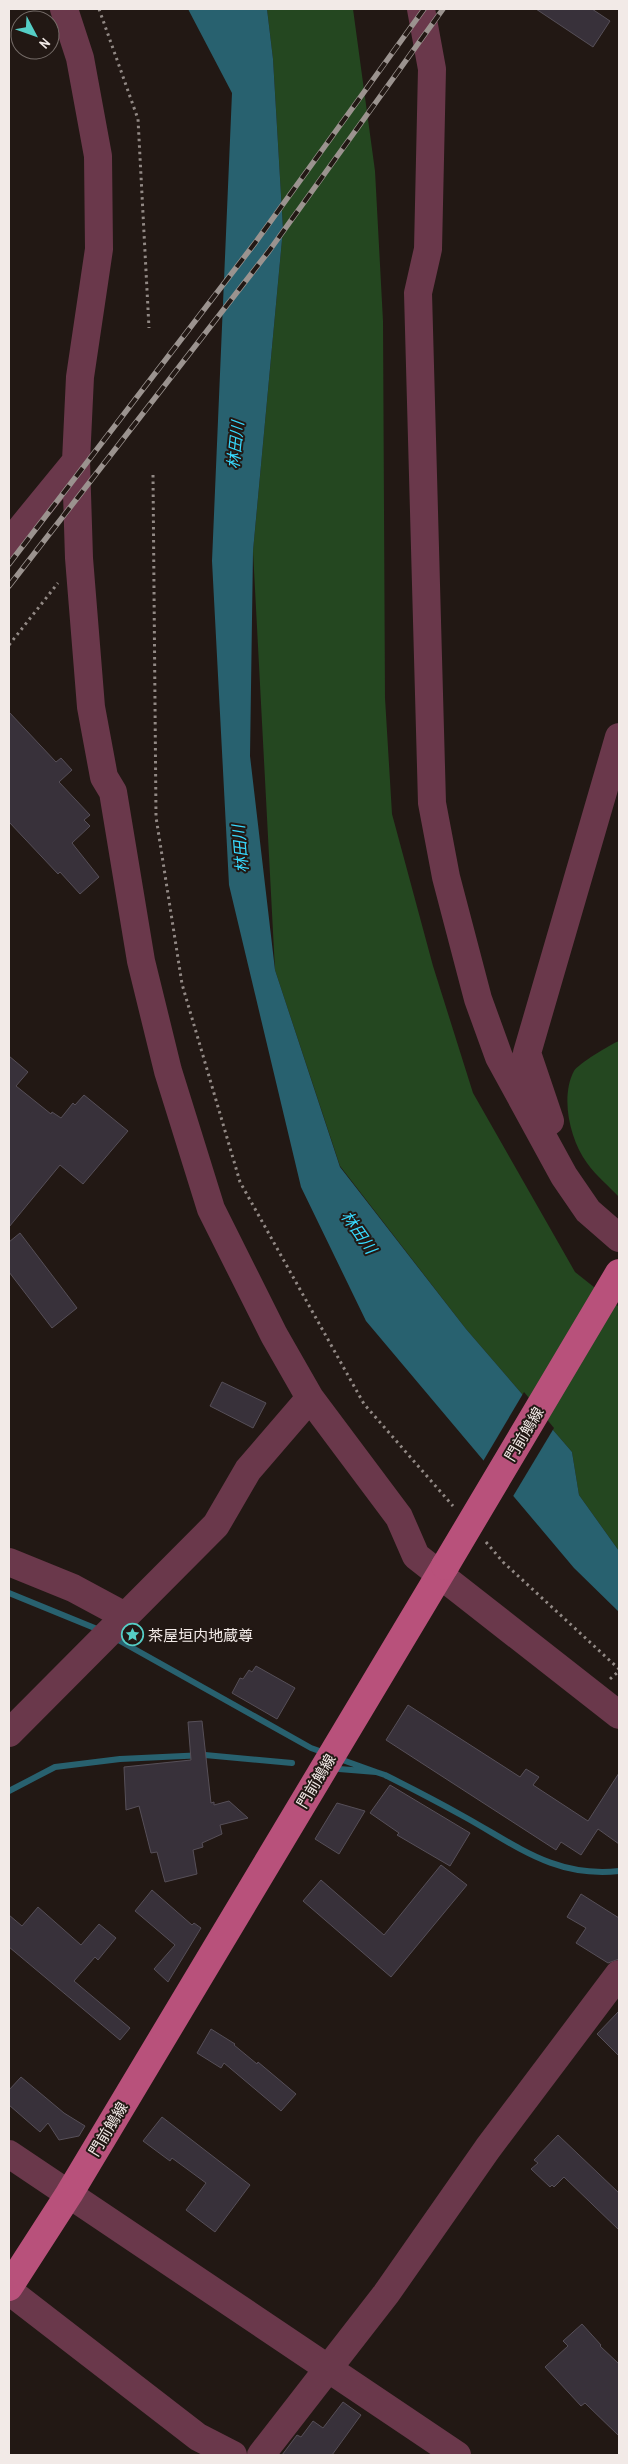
<svg xmlns="http://www.w3.org/2000/svg" width="628" height="2464" viewBox="0 0 628 2464" font-family="'Archivo Narrow','Noto Sans JP',sans-serif">
  <rect width="100%" height="100%" fill="#221814"/>
  <path fill="#244720" d="M 267,9 L 353,9 L 375,171 L 383,321 L 385,698 L 392,814 L 433,966 L 473,1093 L 575,1272 L 619,1307 L 619,1551 L 579,1495 L 572,1452 L 466,1329 L 340,1166 L 275,970 L 253,551 L 283,229 L 273,59 Z
    M 619,1041 L 619,1197 C 609,1186 596,1176 587,1163 C 570,1140 560,1097 574,1071 C 578,1064 611,1044 619,1041 Z"/>
  <path fill="#28616f" d="M 188,9 L 267,9 L 273,59 L 283,229 L 253,551 L 250,756 L 275,970 L 340,1167 L 466,1329 L 572,1452 L 579,1495 L 619,1551 L 619,1612 L 574,1568 L 366,1321 L 301,1187 L 229,885 L 212,561 L 232,93 Z"/>
  <path fill="#221814" d="M 524,1392 L 554,1428 L 512,1498 L 482,1463 Z"/>
  <g fill="none" stroke-linecap="round" stroke-linejoin="round">
    <path stroke="#28616f" stroke-width="6" d="M 9,1593 L 102,1631
      M 113,1637 L 311,1748 L 325,1753
      M 337,1758 L 376,1772
      M 339,1769 L 376,1772 L 385,1775 C 411,1788 438,1802 463,1816 C 516,1845 554,1878 619,1871
      M 9,1791 L 55,1767 L 120,1759 L 205,1755 L 292,1763"/>
  </g>
  <path fill="#38313a" stroke="#564f58" d="M 536,9 L 592,9 L 610,21 L 593,47 Z
    M 9,712 L 56,762 L 61,758 L 72,770 L 59,782 L 90,815 L 84,820 L 90,826 L 72,843 L 99,877 L 80,894 L 60,872 L 58,874 L 9,822 Z
    M 9,1056 L 28,1072 L 16,1086 L 51,1114 L 52,1112 L 61,1118 L 73,1103 L 75,1105 L 84,1095 L 128,1131 L 83,1184 L 60,1165 L 9,1227 Z
    M 20,1233 L 77,1308 L 52,1328 L 9,1272 L 9,1242 Z
    M 222,1382 L 266,1403 L 253,1428 L 210,1406 Z
    M 256,1666 L 295,1688 L 277,1719 L 232,1693 L 240,1678 L 243,1679 L 249,1670 L 252,1672 Z
    M 408,1705 L 520,1777 L 526,1769 L 539,1777 L 533,1785 L 588,1821 L 619,1773 L 619,1844 L 598,1829 L 581,1855 L 561,1842 L 556,1850 L 386,1740 Z
    M 202,1721 L 211,1803 L 214,1802 L 214,1805 L 229,1801 L 248,1818 L 220,1825 L 222,1834 L 202,1843 L 203,1847 L 193,1850 L 197,1874 L 165,1882 L 157,1852 L 151,1853 L 139,1806 L 126,1810 L 124,1767 L 191,1760 L 188,1722 Z
    M 390,1785 L 470,1833 L 450,1866 L 397,1835 L 399,1833 L 370,1813 Z
    M 337,1803 L 365,1811 L 339,1854 L 315,1839 Z
    M 441,1865 L 467,1885 L 391,1977 L 303,1901 L 321,1880 L 384,1935 Z
    M 152,1890 L 192,1925 L 194,1923 L 201,1928 L 168,1982 L 154,1969 L 175,1945 L 135,1911 Z
    M 581,1894 L 619,1918 L 619,1959 L 608,1963 L 576,1943 L 586,1928 L 567,1917 Z
    M 38,1907 L 81,1945 L 99,1924 L 116,1938 L 98,1960 L 95,1957 L 74,1981 L 130,2028 L 120,2040 L 9,1947 L 9,1915 L 22,1926 Z
    M 619,2011 L 619,2056 L 597,2034 Z
    M 211,2029 L 235,2044 L 234,2045 L 257,2064 L 258,2062 L 296,2094 L 281,2111 L 224,2063 L 221,2068 L 197,2053 Z
    M 21,2077 L 64,2113 L 85,2126 L 79,2136 L 59,2140 L 48,2123 L 40,2132 L 9,2105 L 9,2090 Z
    M 162,2117 L 250,2185 L 215,2232 L 186,2210 L 206,2183 L 172,2158 L 170,2161 L 143,2141 Z
    M 558,2135 L 619,2193 L 619,2230 L 564,2177 L 554,2187 L 552,2185 L 550,2187 L 531,2169 L 538,2163 L 534,2160 Z
    M 582,2324 L 601,2345 L 600,2346 L 619,2364 L 619,2436 L 585,2403 L 581,2406 L 545,2367 L 568,2346 L 563,2341 Z
    M 343,2402 L 361,2415 L 332,2455 L 282,2455 L 297,2435 L 301,2437 L 313,2421 L 323,2428 Z"/>
  <g fill="none" stroke-linecap="round" stroke-linejoin="round">
    <path stroke="#928985" stroke-width="3" stroke-dasharray="2.5 4" stroke-linecap="butt" d="M 99,9 L 138,119 L 149,328
      M 153,475 L 156,817 L 182,984 L 240,1182 L 364,1404 L 453,1506
      M 9,645 L 58,583
      M 486,1542 L 503,1562 L 619,1669
      M 610,1679 L 619,1671"/>
    <path stroke="#6a384b" stroke-width="28" d="M 64,9 L 80,58 L 98,156 L 99,249 L 80,377 L 76,461 L 79,558 L 91,707 L 104,777 L 113,792 L 141,961 L 168,1071 L 211,1209 L 274,1335 L 310,1398 L 399,1517 L 416,1556 L 619,1715
      M 421,9 L 432,69 L 428,249 L 418,293 L 432,803 L 446,877 L 478,999 L 499,1057 L 564,1176 L 588,1211 L 619,1238
      M 9,543 L 76,461
      M 550,1121 L 527,1053 L 619,737
      M 9,1562 L 73,1588 L 125,1616
      M 9,1733 L 216,1525 L 248,1470 L 310,1398
      M 9,2154 L 457,2455
      M 9,2291 L 198,2437 L 233,2455
      M 261,2455 L 386,2294 L 488,2148 L 619,1974"/>
    <path stroke="#b8517b" stroke-width="28" d="M 9,2287 L 69,2194 L 445,1566"/>
    <defs>
      <path id="rail" d="M 9,564 L 255,243 L 424,9
        M 9,586 L 269,251 L 443,9"/>
    </defs>
    <use href="#rail" stroke="#9b938f" stroke-width="5.5"/>
    <use href="#rail" stroke="#221814" stroke-width="4" stroke-dasharray="11" stroke-linecap="butt"/>
    <path stroke="#b8517b" stroke-width="28" d="M 445,1566 L 619,1273"/>
  </g>
  <defs>
    <symbol id="sight-ring" viewBox="-11 -11 22 22"><circle r="9.5" fill="#221814" stroke="#55cec6" stroke-width="1.5"/><path d="M0-6L1.8-2.2L6-1.7L2.9 1.2L3.7 5.4L0 3.3L-3.7 5.4L-2.9 1.2L-6-1.7L-1.8-2.2Z" fill="#55cec6"/></symbol>
  </defs>
  <g fill-rule="evenodd">
    <use href="#sight-ring" x="120" y="1622" width="25" height="25"/>
  </g>
  <g text-anchor="middle" dominant-baseline="central" stroke-width="4" stroke-linejoin="round" paint-order="stroke">
    <g font-size="15" fill="#f2eae7" stroke="#221814">
      <text transform="translate(524 1434) rotate(-59)">門前鵤線</text>
      <text transform="translate(316 1781) rotate(-59)">門前鵤線</text>
      <text transform="translate(108 2129) rotate(-59)">門前鵤線</text>
    </g>
    <g font-size="15" fill="#f2eae7" stroke="#221814" text-anchor="start">
      <text x="148" y="1635">茶屋垣内地蔵尊</text>
    </g>
    <g font-size="16" font-style="italic" fill="#37d9fe" stroke="#221814">
      <text transform="translate(235 445) rotate(-84)">林田川</text>
      <text transform="translate(240 849) rotate(-95)">林田川</text>
      <text transform="translate(359 1232) rotate(55)">林田川</text>
    </g>
  </g>
  <rect width="628" height="2464" fill="none" stroke="#f2eae7" stroke-width="20"/>
  <g transform="translate(35 35) rotate(131)"><circle r="24" fill="#221814" stroke="#756c68"/>
  <path d="M0-4L9 19L0 12L-9 19Z" fill="#55cec6"/>
  <text y="-8" font-size="14" font-weight="bold" text-anchor="middle" fill="#f2eae7">N</text>
  </g>
</svg>
